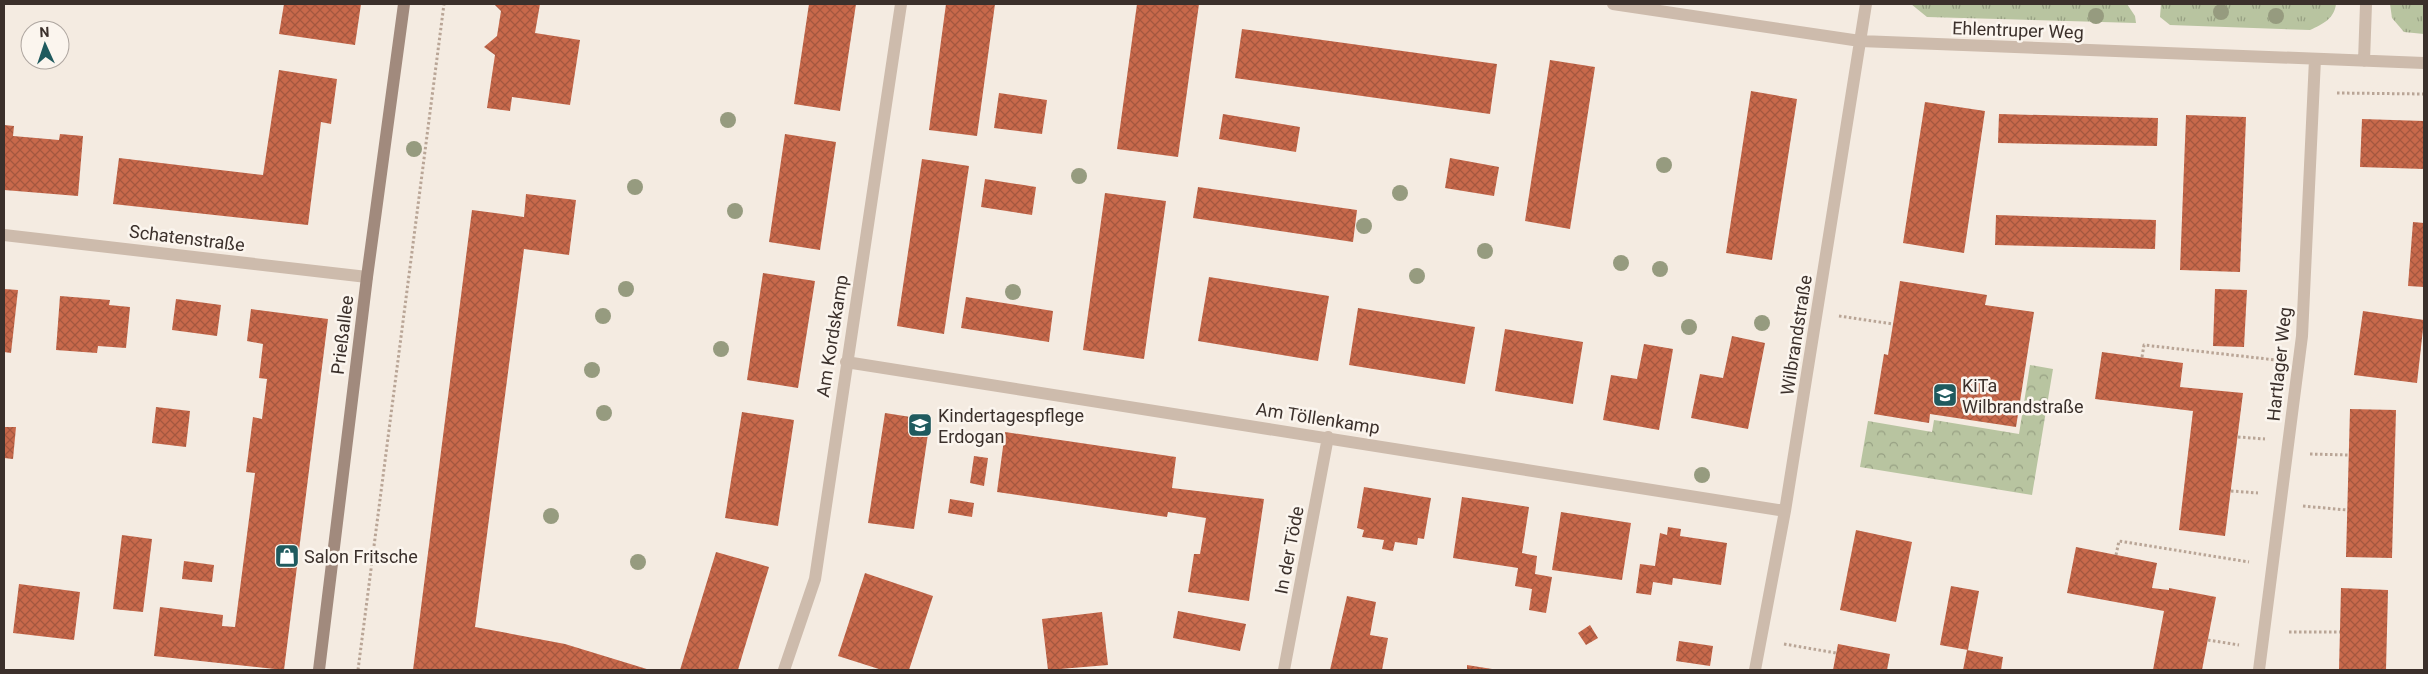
<svg xmlns="http://www.w3.org/2000/svg" width="2428" height="674" viewBox="0 0 2428 674" font-family="Roboto,sans-serif">
  <defs>
    <pattern id="grass-tufts" width="24" height="20" patternUnits="userSpaceOnUse" patternTransform="scale(1.25)"><rect width="24" height="20" fill="#b8c4a0"/><path d="M3 7l-1-3M5 7V3M7 7l1-3M15 17l-1-3M17 17v-4M19 17l1-3" fill="none" stroke="#97a083"/></pattern>
    <pattern id="forest-crowns" width="20" height="18" patternUnits="userSpaceOnUse" patternTransform="scale(1.25)"><rect width="20" height="18" fill="#b8c4a0"/><path d="M2 6a3 3 0 1 1 6 0M12 15a3 3 0 1 1 6 0" fill="none" stroke="#97a083"/></pattern>
    <pattern id="building-cross-hatch" width="8" height="8" patternUnits="userSpaceOnUse" patternTransform="scale(1.25)"><rect width="8" height="8" fill="#c8694b"/><path d="M0 0l8 8M0 8l8-8" fill="none" stroke="#a4573f"/></pattern>
  </defs>
  <rect width="100%" height="100%" fill="#f4ebe1"/>
  <path fill="url(#grass-tufts)" d="M 1911,4 L 2127,4 L 2135,16 L 2136,23 L 1927,17 Z
    M 2161,4 L 2336,4 C 2334,19 2323,24 2310,30 L 2170,25 L 2160,17 Z
    M 2390,4 L 2424,4 L 2424,34 L 2404,32 L 2392,18 Z"/>
  <path fill="url(#forest-crowns)" d="M 2030,365 L 2053,369 L 2032,495 L 1860,467 L 1868,421 L 1932,432 L 1934,420 L 2019,434 Z"/>
  <path fill="url(#building-cross-hatch)" d="M 284,4 L 361,4 L 355,45 L 279,34 Z
    M 494,4 L 540,4 L 535,33 L 580,40 L 570,105 L 512,97 L 510,111 L 487,108 L 495,55 L 484,47 L 497,36 L 501,11 Z
    M 809,4 L 856,4 L 840,111 L 794,104 Z
    M 946,4 L 995,4 L 977,136 L 929,130 Z
    M 1137,4 L 1199,4 L 1178,157 L 1117,149 Z
    M 1242,29 L 1497,64 L 1490,114 L 1235,78 Z
    M 1550,60 L 1595,67 L 1570,229 L 1525,221 Z
    M 279,70 L 337,79 L 331,124 L 321,122 L 308,225 L 113,204 L 119,158 L 263,175 Z
    M 1751,91 L 1797,99 L 1772,260 L 1726,253 Z
    M 999,93 L 1047,100 L 1042,134 L 994,128 Z
    M 1925,102 L 1985,111 L 1964,253 L 1903,243 Z
    M 1223,114 L 1300,127 L 1296,152 L 1219,139 Z
    M 1999,114 L 2158,118 L 2157,146 L 1998,143 Z
    M 2186,115 L 2246,117 L 2240,272 L 2180,270 Z
    M 2362,119 L 2424,121 L 2424,169 L 2360,167 Z
    M 4,125 L 14,126 L 13,136 L 59,140 L 60,134 L 83,136 L 78,196 L 4,190 Z
    M 785,134 L 836,142 L 820,250 L 769,242 Z
    M 1450,158 L 1499,167 L 1494,196 L 1445,188 Z
    M 922,159 L 969,166 L 944,334 L 897,326 Z
    M 985,179 L 1036,187 L 1032,215 L 981,207 Z
    M 1198,187 L 1357,210 L 1353,242 L 1193,218 Z
    M 1105,193 L 1166,201 L 1144,359 L 1083,350 Z
    M 526,194 L 576,200 L 569,255 L 524,249 L 475,627 L 565,644 L 650,670 L 413,670 L 472,210 L 524,217 Z
    M 1996,215 L 2156,220 L 2155,249 L 1995,245 Z
    M 2413,222 L 2424,223 L 2424,287 L 2408,286 Z
    M 763,273 L 815,281 L 798,388 L 747,380 Z
    M 1209,277 L 1329,296 L 1318,361 L 1198,341 Z
    M 1900,281 L 1987,295 L 1985,305 L 2034,312 L 2016,427 L 1930,414 L 1929,423 L 1874,414 L 1884,354 L 1888,355 Z
    M 4,289 L 18,290 L 11,353 L 4,352 Z
    M 2215,289 L 2247,290 L 2244,347 L 2213,346 Z
    M 60,296 L 110,300 L 109,305 L 130,307 L 126,348 L 98,346 L 97,353 L 56,350 Z
    M 966,297 L 1053,311 L 1049,342 L 961,328 Z
    M 176,299 L 221,305 L 217,336 L 172,330 Z
    M 1358,308 L 1475,327 L 1465,384 L 1349,365 Z
    M 251,309 L 328,319 L 284,670 L 154,656 L 160,607 L 223,615 L 222,626 L 235,627 L 255,473 L 246,472 L 253,417 L 262,419 L 267,379 L 259,378 L 263,344 L 247,341 Z
    M 2363,311 L 2424,320 L 2417,383 L 2354,375 Z
    M 1505,329 L 1583,342 L 1573,404 L 1495,391 Z
    M 1732,336 L 1765,343 L 1748,429 L 1691,418 L 1700,374 L 1723,378 Z
    M 1644,344 L 1673,349 L 1659,430 L 1603,420 L 1611,375 L 1637,379 Z
    M 2102,352 L 2183,363 L 2180,387 L 2243,393 L 2225,536 L 2179,530 L 2193,411 L 2095,399 Z
    M 156,407 L 190,411 L 186,447 L 152,443 Z
    M 2350,409 L 2396,410 L 2392,558 L 2346,557 Z
    M 742,412 L 794,420 L 778,526 L 725,518 Z
    M 885,413 L 930,420 L 914,529 L 868,523 Z
    M 4,427 L 16,427 L 13,459 L 4,458 Z
    M 1005,432 L 1176,457 L 1172,488 L 1264,499 L 1249,601 L 1188,592 L 1194,554 L 1200,554 L 1206,518 L 1168,512 L 1167,517 L 997,492 Z
    M 974,456 L 988,458 L 984,486 L 970,483 Z
    M 1364,487 L 1431,498 L 1424,539 L 1418,538 L 1417,545 L 1395,542 L 1393,551 L 1382,549 L 1384,540 L 1362,537 L 1364,530 L 1357,528 Z
    M 1462,497 L 1529,507 L 1522,553 L 1537,556 L 1535,574 L 1552,577 L 1546,613 L 1529,610 L 1532,589 L 1515,586 L 1518,568 L 1453,558 Z
    M 950,499 L 974,503 L 972,517 L 948,513 Z
    M 1561,512 L 1631,523 L 1622,580 L 1552,570 Z
    M 1668,527 L 1681,529 L 1680,536 L 1727,543 L 1721,585 L 1673,578 L 1672,585 L 1653,582 L 1651,595 L 1636,593 L 1640,564 L 1655,566 L 1660,533 L 1667,535 Z
    M 1856,530 L 1912,542 L 1896,622 L 1840,610 Z
    M 122,535 L 152,539 L 143,612 L 113,609 Z
    M 2076,547 L 2157,563 L 2152,588 L 2169,590 L 2169,588 L 2216,597 L 2202,670 L 2153,670 L 2164,611 L 2067,593 Z
    M 716,552 L 769,567 L 740,663 L 738,670 L 680,670 Z
    M 184,561 L 214,565 L 212,582 L 182,579 Z
    M 865,573 L 933,596 L 909,670 L 882,670 L 838,656 Z
    M 19,584 L 80,592 L 74,640 L 13,633 Z
    M 1951,586 L 1979,591 L 1968,650 L 1940,645 Z
    M 2341,588 L 2388,590 L 2386,670 L 2339,670 Z
    M 1347,596 L 1376,602 L 1370,635 L 1388,638 L 1382,670 L 1330,670 Z
    M 1178,611 L 1246,624 L 1240,651 L 1173,638 Z
    M 1102,612 L 1108,665 L 1048,670 L 1042,619 Z
    M 1590,625 L 1598,638 L 1586,645 L 1578,633 Z
    M 1679,641 L 1713,646 L 1710,666 L 1676,661 Z
    M 1838,644 L 1890,654 L 1887,670 L 1833,670 Z
    M 1967,650 L 2003,657 L 2001,670 L 1963,670 Z
    M 1467,665 L 1492,669 L 1492,670 L 1467,670 Z"/>
  <g fill="none" stroke-linecap="round" stroke-linejoin="round">
    <path stroke="#b9a596" stroke-width="3" stroke-dasharray="2.5 2.5" stroke-linecap="butt" d="M 2337,93 L 2424,94
      M 1839,316 L 1893,324
      M 2142,357 L 2144,345 L 2276,360
      M 2238,437 L 2265,439
      M 2310,454 L 2349,455
      M 2231,491 L 2258,493
      M 2303,506 L 2347,510
      M 2116,555 L 2119,541 L 2249,562
      M 2289,632 L 2340,632
      M 2208,640 L 2239,645
      M 1784,644 L 1836,653
      M 358,670 L 444,4"/>
    <path stroke="#cdbbac" stroke-width="12" d="M 1613,4 L 1860,41 L 2424,63
      M 2364,61 L 2366,4
      M 4,235 L 367,277
      M 846,362 L 1785,511
      M 784,670 L 815,579 L 901,4
      M 1284,670 L 1328,437
      M 1755,670 L 1785,511 L 1866,4
      M 2259,670 L 2302,336 L 2315,59"/>
    <path stroke="#a18a7d" stroke-width="12" d="M 319,670 L 367,277 L 404,4"/>
  </g>
  <g fill="#969b7f">
    <circle cx="2221" cy="12" r="8"/>
    <circle cx="2096" cy="16" r="8"/>
    <circle cx="2276" cy="16" r="8"/>
    <circle cx="728" cy="120" r="8"/>
    <circle cx="414" cy="149" r="8"/>
    <circle cx="1664" cy="165" r="8"/>
    <circle cx="1079" cy="176" r="8"/>
    <circle cx="635" cy="187" r="8"/>
    <circle cx="1400" cy="193" r="8"/>
    <circle cx="735" cy="211" r="8"/>
    <circle cx="1364" cy="226" r="8"/>
    <circle cx="1485" cy="251" r="8"/>
    <circle cx="1621" cy="263" r="8"/>
    <circle cx="1660" cy="269" r="8"/>
    <circle cx="1417" cy="276" r="8"/>
    <circle cx="626" cy="289" r="8"/>
    <circle cx="1013" cy="292" r="8"/>
    <circle cx="603" cy="316" r="8"/>
    <circle cx="1762" cy="323" r="8"/>
    <circle cx="1689" cy="327" r="8"/>
    <circle cx="721" cy="349" r="8"/>
    <circle cx="592" cy="370" r="8"/>
    <circle cx="604" cy="413" r="8"/>
    <circle cx="1702" cy="475" r="8"/>
    <circle cx="551" cy="516" r="8"/>
    <circle cx="638" cy="562" r="8"/>
  </g>
  <defs>
    <symbol id="school-square" viewBox="-11 -11 22 22"><rect x="-9" y="-9" width="18" height="18" rx="4" fill="#1f5a5e" stroke="#fbf5ee"/><path d="M0-5L7-2L0 1L-7-2ZM-4 1L0 2.5L4 1V4Q0 6-4 4Z" fill="#fff"/></symbol>
    <symbol id="shop-square" viewBox="-11 -11 22 22"><rect x="-9" y="-9" width="18" height="18" rx="4" fill="#1f5a5e" stroke="#fbf5ee"/><path d="M-5-2.5h2.3a2.7 3.5 0 0 1 5.4 0H5L5.5 6h-11ZM-1.5-2.5h3a1.5 2.3 0 0 0-3 0Z" fill="#fff"/></symbol>
  </defs>
  <g fill-rule="evenodd">
    <use href="#school-square" x="1931" y="381" width="28" height="28"/>
    <use href="#school-square" x="906" y="411" width="28" height="28"/>
    <use href="#shop-square" x="273" y="542" width="28" height="28"/>
  </g>
  <g text-anchor="middle" dominant-baseline="central" stroke-width="5" stroke-linejoin="round" paint-order="stroke">
    <g font-size="18" fill="#3b302b" stroke="#fbf5ee">
      <text transform="translate(2018 30) rotate(2)">Ehlentruper Weg</text>
      <text transform="translate(187 238) rotate(7)">Schatenstraße</text>
      <text transform="translate(342 335) rotate(-83)">Prießallee</text>
      <text transform="translate(1796 335) rotate(-81)">Wilbrandstraße</text>
      <text transform="translate(832 336) rotate(-81)">Am Kordskamp</text>
      <text transform="translate(2279 364) rotate(-84)">Hartlager Weg</text>
      <text transform="translate(1318 418) rotate(9)">Am Töllenkamp</text>
      <text transform="translate(1289 550) rotate(-79)">In der Töde</text>
    </g>
    <g font-size="18" fill="#3b302b" stroke="#fbf5ee" text-anchor="start">
      <text x="1962" y="385">KiTa<tspan x="1962" dy="21">Wilbrandstraße</tspan></text>
      <text x="938" y="415">Kindertagespflege<tspan x="938" dy="21">Erdogan</tspan></text>
      <text x="304" y="556">Salon Fritsche</text>
    </g>
  </g>
  <rect width="2428" height="674" fill="none" stroke="#3b302b" stroke-width="10"/>
  <g transform="translate(45 45) rotate(357)"><circle r="24" fill="#fbf5ee" stroke="#aea6a0"/>
  <path d="M0-4L9 19L0 12L-9 19Z" fill="#1f5a5e"/>
  <text y="-8" font-size="14" font-weight="bold" text-anchor="middle" fill="#3b302b">N</text>
  </g>
</svg>
